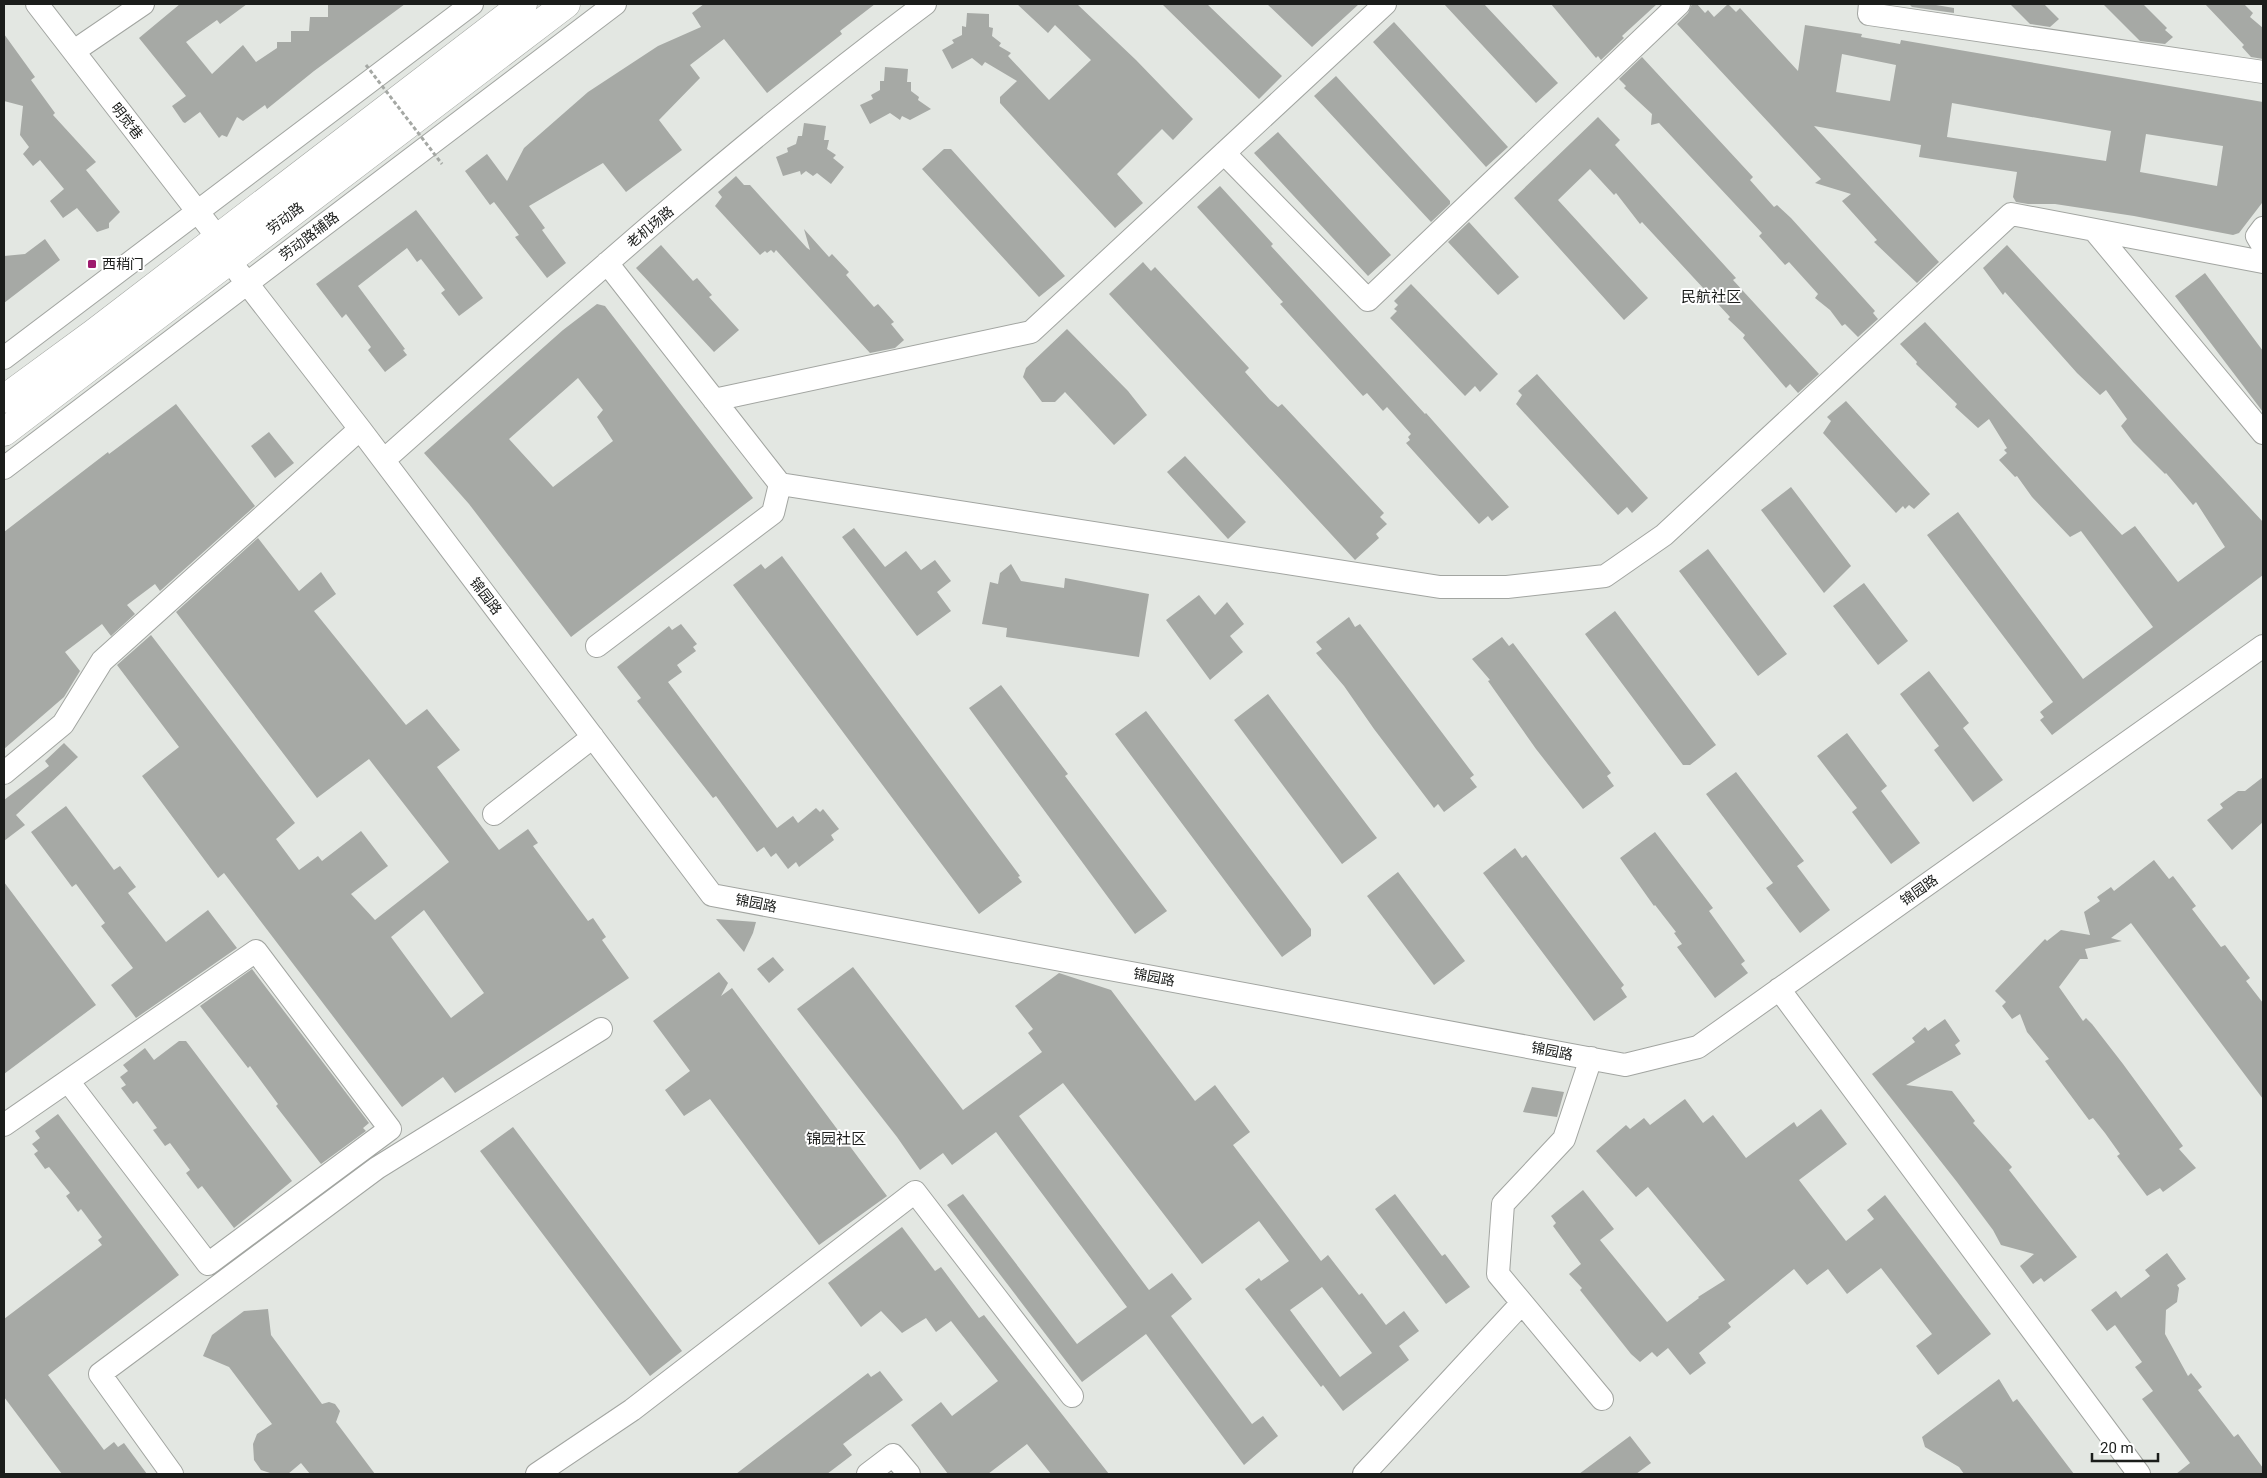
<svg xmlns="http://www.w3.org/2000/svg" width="2267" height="1478" viewBox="0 0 2267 1478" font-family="Roboto,'Noto Sans SC',sans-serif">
  <rect width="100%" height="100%" fill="#e3e7e2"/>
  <path fill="#a6a9a5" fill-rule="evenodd" d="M 180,4 L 247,4 L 220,24 L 217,20 L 186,42 L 212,74 L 243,45 L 256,62 L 277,48 L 277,42 L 291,42 L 291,31 L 309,31 L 310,17 L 328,17 L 328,4 L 405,4 L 314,71 L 267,109 L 265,105 L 243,121 L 237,117 L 227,137 L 222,135 L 219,138 L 200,112 L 185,123 L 183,122 L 172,106 L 186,96 L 139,38 Z
    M 704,4 L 875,4 L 840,31 L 842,34 L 767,93 L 724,39 L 690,65 L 700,78 L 659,120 L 682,150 L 626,192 L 603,163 L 529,206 L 545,228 L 542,230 L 566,263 L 547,278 L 515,237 L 519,235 L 494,202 L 490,205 L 465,171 L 487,154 L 507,181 L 524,148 L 588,92 L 658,46 L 701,27 L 692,13 Z
    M 1017,4 L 1077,4 L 1136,60 L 1193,119 L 1173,140 L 1162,129 L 1117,174 L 1143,203 L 1115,228 L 1000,103 L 1000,97 L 1017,81 L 985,62 L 982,66 L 972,58 L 952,69 L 942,50 L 954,43 L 952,40 L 962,35 L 962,26 L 966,27 L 967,13 L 989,14 L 989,27 L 993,28 L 992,36 L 1001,43 L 999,46 L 1011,53 L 1008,56 L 1049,100 L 1091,60 L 1055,25 L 1048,33 Z
    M 1162,4 L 1207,4 L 1282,76 L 1259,99 Z
    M 1267,4 L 1359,4 L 1312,47 Z
    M 1444,4 L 1484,4 L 1558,83 L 1536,103 Z
    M 1551,4 L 1657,4 L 1622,36 L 1624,38 L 1601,60 L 1598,56 L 1596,58 Z
    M 1692,4 L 1697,4 L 1705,13 L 1708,10 L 1714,17 L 1728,4 L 1736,12 L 1740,8 L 1798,71 L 1805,25 L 1862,34 L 1861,37 L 1900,44 L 1901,40 L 2263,102 L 2262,203 L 2239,233 L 2233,235 L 2134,216 L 2055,204 L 2028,204 L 2016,202 L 2013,197 L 2017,172 L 1919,157 L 1921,145 L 1814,126 L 1939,262 L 1917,283 L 1874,242 L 1877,240 L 1842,201 L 1851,194 L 1815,183 L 1821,179 L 1677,24 L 1688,13 ZM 1842,54 L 1896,65 L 1890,101 L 1836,92 ZM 1952,103 L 2111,131 L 2106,161 L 1947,137 ZM 2146,134 L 2223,146 L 2217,186 L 2140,172 Z
    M 1909,4 L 1930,4 L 1954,8 L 1954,13 L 1912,7 Z
    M 2010,4 L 2044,4 L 2059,19 L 2050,27 L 2030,24 Z
    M 2103,4 L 2143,4 L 2167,28 L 2165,30 L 2173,37 L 2165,44 L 2140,41 Z
    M 2205,4 L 2244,4 L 2253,13 L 2250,17 L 2263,28 L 2263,59 L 2251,57 L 2242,47 L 2244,45 Z
    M 1394,22 L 1508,147 L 1486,167 L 1373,42 Z
    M 4,34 L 35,77 L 31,80 L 55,113 L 53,115 L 96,162 L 86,170 L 120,212 L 109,223 L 109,228 L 97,232 L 77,208 L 63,218 L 50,201 L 64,189 L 40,160 L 33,166 L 23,154 L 29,147 L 20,135 L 23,106 L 4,101 Z
    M 1642,57 L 1753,177 L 1750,180 L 1774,207 L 1777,205 L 1791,218 L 1875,311 L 1873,313 L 1878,319 L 1858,337 L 1845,324 L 1842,326 L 1830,310 L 1815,298 L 1818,294 L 1789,262 L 1785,265 L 1759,236 L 1762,233 L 1659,123 L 1651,125 L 1652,114 L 1624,88 L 1626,86 L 1619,79 Z
    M 885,67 L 908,69 L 907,82 L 911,82 L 911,91 L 919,97 L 918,100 L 931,109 L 910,120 L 902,116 L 900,120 L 890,113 L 870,124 L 860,105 L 873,99 L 871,95 L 880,90 L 880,81 L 884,81 Z
    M 1336,76 L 1450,201 L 1450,204 L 1431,222 L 1314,96 Z
    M 1598,117 L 1620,140 L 1615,145 L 1736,278 L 1733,280 L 1819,374 L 1798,393 L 1790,384 L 1786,388 L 1743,338 L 1745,335 L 1728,319 L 1730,317 L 1642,222 L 1640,224 L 1616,193 L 1614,195 L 1590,169 L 1558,200 L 1648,298 L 1624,320 L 1514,198 Z
    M 804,123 L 826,126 L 824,140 L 829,140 L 827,149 L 836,155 L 833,158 L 844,167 L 831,184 L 817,173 L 813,176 L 806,171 L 801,175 L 800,171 L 783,176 L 776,157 L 788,152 L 787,148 L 796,144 L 798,136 L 802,136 Z
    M 1278,132 L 1391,255 L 1368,276 L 1254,153 Z
    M 944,149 L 951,149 L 1065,276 L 1039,297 L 922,169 Z
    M 736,176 L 744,185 L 750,185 L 807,248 L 810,250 L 804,229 L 829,257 L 832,254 L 849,272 L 846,275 L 874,307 L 878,304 L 894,322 L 891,324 L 904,340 L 895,348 L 870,353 L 776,250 L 774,253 L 771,250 L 767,253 L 765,251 L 760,255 L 715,206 L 722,197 L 718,192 Z
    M 1220,186 L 1273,244 L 1271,246 L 1425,414 L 1426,413 L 1509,507 L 1492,521 L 1488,516 L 1479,524 L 1406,443 L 1410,440 L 1408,437 L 1411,434 L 1387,407 L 1383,411 L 1367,393 L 1363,396 L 1280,304 L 1283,302 L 1197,207 Z
    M 416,210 L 483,298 L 459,316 L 441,293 L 445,290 L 421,259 L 417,262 L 407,248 L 358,286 L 405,349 L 403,350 L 407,355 L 385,372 L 368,350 L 371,347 L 346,314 L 342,318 L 316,284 Z
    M 1469,222 L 1519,277 L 1498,295 L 1448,242 Z
    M 45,239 L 60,260 L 4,303 L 4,256 L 25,254 Z
    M 661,245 L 693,281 L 697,278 L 712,295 L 709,297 L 739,330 L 714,352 L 636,268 Z
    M 2007,245 L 2263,522 L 2263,575 L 2052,735 L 2040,720 L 2044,717 L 2040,712 L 2053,702 L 1927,535 L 1958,512 L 2083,679 L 2153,627 L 2081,531 L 2070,537 L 2032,497 L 2017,476 L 2015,477 L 1999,460 L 2007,453 L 2004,450 L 2007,448 L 1989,419 L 1978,428 L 1955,407 L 1957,404 L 1916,364 L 1917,362 L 1900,344 L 1925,322 L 2122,535 L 2135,526 L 2178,582 L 2225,547 L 2196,502 L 2193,505 L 2166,473 L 2165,474 L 2133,442 L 2121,426 L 2127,419 L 2106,390 L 2100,395 L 2077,373 L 2005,292 L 2003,295 L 1983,268 Z
    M 1143,262 L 1151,271 L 1155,267 L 1249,368 L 1245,372 L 1270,400 L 1278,407 L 1282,404 L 1384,513 L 1380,517 L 1387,524 L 1376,534 L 1379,538 L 1355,560 L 1109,294 Z
    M 2205,273 L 2263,351 L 2263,412 L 2175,296 Z
    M 1411,284 L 1498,374 L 1480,392 L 1475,386 L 1465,396 L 1390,318 L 1397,311 L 1394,309 L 1398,305 L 1394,301 Z
    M 597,304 L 605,306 L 753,498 L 571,637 L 469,504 L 424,453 L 563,330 ZM 578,378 L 603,410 L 597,417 L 613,441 L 553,487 L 509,439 Z
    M 1067,329 L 1128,391 L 1147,415 L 1114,445 L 1065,392 L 1055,402 L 1042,402 L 1023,377 L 1026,368 Z
    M 1537,374 L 1648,498 L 1632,513 L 1627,507 L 1618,515 L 1516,404 L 1522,395 L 1518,391 Z
    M 1846,401 L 1930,494 L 1914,509 L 1909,505 L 1905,509 L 1903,506 L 1896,513 L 1823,433 L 1831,421 L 1827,417 Z
    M 176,404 L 255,506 L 160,591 L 155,584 L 127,605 L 135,614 L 111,636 L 102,624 L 65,652 L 80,671 L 64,697 L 4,749 L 4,532 L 108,452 L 109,454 Z
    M 269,432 L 294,463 L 275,478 L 251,446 Z
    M 1185,456 L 1246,522 L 1228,539 L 1167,472 Z
    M 1791,487 L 1851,566 L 1824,593 L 1761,510 Z
    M 854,528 L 885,567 L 906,551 L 921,570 L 935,560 L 951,581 L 937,592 L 951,611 L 917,636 L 842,537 Z
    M 258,538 L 299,591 L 321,572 L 336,594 L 314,611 L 406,725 L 427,709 L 460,750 L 437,767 L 499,850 L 528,829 L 538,843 L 533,846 L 588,921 L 593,918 L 606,937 L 602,940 L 629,978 L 455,1093 L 443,1077 L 402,1107 L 224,873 L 218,878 L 142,776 L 179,747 L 117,665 L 151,635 L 295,823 L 276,839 L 299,870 L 318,856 L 322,861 L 361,831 L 388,866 L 351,894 L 375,920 L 449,862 L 369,759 L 317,798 L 176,612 ZM 424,910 L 484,993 L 451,1018 L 391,937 Z
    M 1708,549 L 1787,654 L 1758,676 L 1679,571 Z
    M 782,556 L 1020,876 L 1018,877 L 1022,882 L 979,914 L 733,585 L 761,564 L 765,569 Z
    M 1011,564 L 1021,581 L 1064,588 L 1065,578 L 1149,594 L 1139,657 L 1006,637 L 1007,628 L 982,624 L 990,582 L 998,584 L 1000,573 Z
    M 1864,583 L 1908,641 L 1878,665 L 1833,606 Z
    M 1199,595 L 1215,615 L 1227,602 L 1244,624 L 1230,636 L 1243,652 L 1210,680 L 1166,620 Z
    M 1615,611 L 1716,745 L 1690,765 L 1683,765 L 1585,634 Z
    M 1349,617 L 1355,627 L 1360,624 L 1474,775 L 1470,778 L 1477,787 L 1444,812 L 1438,804 L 1434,808 L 1374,729 L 1344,686 L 1316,653 L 1322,649 L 1316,642 Z
    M 681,624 L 697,644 L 693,647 L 696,651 L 677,665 L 682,672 L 668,682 L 777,828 L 793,816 L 798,823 L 816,808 L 820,812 L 823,809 L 839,829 L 831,835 L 834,840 L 799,867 L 796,862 L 788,869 L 776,853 L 771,857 L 764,847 L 757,852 L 716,796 L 713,798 L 637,701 L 641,698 L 617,667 L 669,626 L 672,630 Z
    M 1502,637 L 1509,646 L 1513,643 L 1611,773 L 1607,776 L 1614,786 L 1583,809 L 1536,749 L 1488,681 L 1490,680 L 1472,659 Z
    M 1929,671 L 1969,723 L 1963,728 L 2003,780 L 1973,802 L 1934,750 L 1939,746 L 1900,694 Z
    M 1001,685 L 1068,774 L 1065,776 L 1167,911 L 1135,934 L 969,708 Z
    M 1268,694 L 1377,838 L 1342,864 L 1234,720 Z
    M 1146,711 L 1311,929 L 1311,936 L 1282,957 L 1115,734 Z
    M 1847,733 L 1887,786 L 1881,791 L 1920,843 L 1891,864 L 1852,812 L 1857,808 L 1817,756 Z
    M 64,743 L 78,757 L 16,815 L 25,825 L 4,841 L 4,800 L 49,766 L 45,761 Z
    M 1736,772 L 1804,861 L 1797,866 L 1830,910 L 1800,933 L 1766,888 L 1773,883 L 1706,794 Z
    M 2263,777 L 2263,822 L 2232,850 L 2207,820 L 2223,808 L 2220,804 L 2238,791 L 2245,791 Z
    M 66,806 L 114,870 L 120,866 L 136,887 L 128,893 L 166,942 L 208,910 L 237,948 L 136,1018 L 111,985 L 133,968 L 101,926 L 105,923 L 76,884 L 72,887 L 31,832 Z
    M 1655,832 L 1713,908 L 1709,911 L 1745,961 L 1741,964 L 1748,973 L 1715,998 L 1677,947 L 1682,944 L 1674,933 L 1676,932 L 1655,905 L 1654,906 L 1620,858 Z
    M 1515,848 L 1522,858 L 1526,855 L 1624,985 L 1621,988 L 1627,997 L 1594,1021 L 1483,873 Z
    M 2154,860 L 2169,879 L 2173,876 L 2196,906 L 2192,909 L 2221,947 L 2225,945 L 2250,978 L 2246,981 L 2263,1003 L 2263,1099 L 2131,923 L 2111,938 L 2122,941 L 2085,949 L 2088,959 L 2080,959 L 2059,987 L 2083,1021 L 2086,1018 L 2092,1024 L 2123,1064 L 2183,1146 L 2179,1149 L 2196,1168 L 2163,1192 L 2160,1188 L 2147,1196 L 2117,1156 L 2120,1154 L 2105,1133 L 2093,1118 L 2089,1120 L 2045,1061 L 2049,1059 L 2027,1032 L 2020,1014 L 2012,1019 L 2002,1006 L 2006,1002 L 1995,991 L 2045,939 L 2047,941 L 2061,930 L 2090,935 L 2084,912 L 2100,901 L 2097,897 L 2111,887 L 2114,891 Z
    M 1398,872 L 1465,961 L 1434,985 L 1367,896 Z
    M 4,882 L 96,1005 L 4,1074 Z
    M 716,919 L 756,922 L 753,933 L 744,952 Z
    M 773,957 L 784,970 L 769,983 L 757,969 Z
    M 853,967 L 963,1110 L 1042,1052 L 1028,1033 L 1033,1029 L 1015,1006 L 1059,973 L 1111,990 L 1195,1101 L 1215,1085 L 1250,1132 L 1233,1145 L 1321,1261 L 1328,1255 L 1359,1295 L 1362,1293 L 1386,1325 L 1404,1311 L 1419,1331 L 1399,1346 L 1409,1360 L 1343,1411 L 1323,1385 L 1321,1387 L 1245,1289 L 1259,1278 L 1261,1281 L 1289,1261 L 1259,1221 L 1202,1264 L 1063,1083 L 1019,1116 L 1149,1290 L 1172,1273 L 1192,1299 L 1171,1316 L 1252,1424 L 1263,1416 L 1278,1436 L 1244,1465 L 1146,1334 L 1082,1382 L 947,1205 L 963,1194 L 1077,1344 L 1127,1307 L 996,1132 L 952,1165 L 943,1153 L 920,1170 L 897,1137 L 797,1009 ZM 1322,1287 L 1372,1353 L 1340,1377 L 1290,1310 Z
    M 252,969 L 369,1123 L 363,1128 L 366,1131 L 321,1164 L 276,1106 L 278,1104 L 250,1066 L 248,1068 L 200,1006 Z
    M 719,972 L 728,983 L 721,996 L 732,988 L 887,1196 L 819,1245 L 710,1099 L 684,1116 L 665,1090 L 690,1071 L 653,1021 Z
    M 1945,1019 L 1960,1041 L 1955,1045 L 1961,1054 L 1906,1085 L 1952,1091 L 1975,1121 L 1973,1123 L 2012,1167 L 2009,1170 L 2077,1257 L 2044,1282 L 2041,1278 L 2033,1284 L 2020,1266 L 2034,1254 L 2001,1245 L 1993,1230 L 1957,1182 L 1872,1074 L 1915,1042 L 1912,1038 L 1925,1027 L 1928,1031 Z
    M 179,1041 L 186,1041 L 292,1181 L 234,1228 L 202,1186 L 198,1189 L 186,1173 L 190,1170 L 170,1143 L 165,1146 L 153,1130 L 157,1128 L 137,1101 L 133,1104 L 121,1088 L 126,1085 L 120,1077 L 128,1071 L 123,1065 L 145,1048 L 154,1060 Z
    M 1532,1087 L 1564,1092 L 1557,1117 L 1523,1112 Z
    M 1685,1099 L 1703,1123 L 1713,1115 L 1746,1158 L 1794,1122 L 1797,1127 L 1821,1109 L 1847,1144 L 1799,1180 L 1846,1241 L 1874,1219 L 1867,1210 L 1885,1195 L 1991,1334 L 1938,1375 L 1916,1346 L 1932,1334 L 1881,1268 L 1847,1294 L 1828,1269 L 1807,1285 L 1794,1269 L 1728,1323 L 1731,1327 L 1699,1353 L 1706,1363 L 1690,1375 L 1668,1348 L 1657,1357 L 1652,1352 L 1640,1362 L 1631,1354 L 1580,1290 L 1582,1288 L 1569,1274 L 1581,1264 L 1553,1226 L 1556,1223 L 1551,1216 L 1583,1190 L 1614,1229 L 1600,1240 L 1667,1322 L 1699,1298 L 1698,1297 L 1725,1280 L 1648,1187 L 1636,1197 L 1596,1151 L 1626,1125 L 1630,1129 L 1644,1118 L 1650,1125 Z
    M 58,1114 L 179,1275 L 48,1375 L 104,1450 L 114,1442 L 118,1447 L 124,1443 L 147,1474 L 62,1474 L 4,1397 L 4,1319 L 102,1245 L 98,1240 L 102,1237 L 81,1209 L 78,1212 L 66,1196 L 70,1193 L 49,1167 L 45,1169 L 34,1154 L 38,1151 L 32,1144 L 40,1138 L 35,1131 Z
    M 513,1127 L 682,1351 L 650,1376 L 480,1151 Z
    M 1395,1194 L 1442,1256 L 1445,1254 L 1470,1287 L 1446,1304 L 1375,1209 Z
    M 902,1227 L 935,1271 L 941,1267 L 979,1318 L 984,1315 L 1109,1474 L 1051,1474 L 1027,1444 L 988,1474 L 948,1474 L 911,1425 L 941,1402 L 952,1416 L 998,1381 L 951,1321 L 936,1332 L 926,1318 L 902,1333 L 881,1311 L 861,1327 L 828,1283 Z
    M 2167,1253 L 2186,1279 L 2177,1285 L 2179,1288 L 2177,1302 L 2166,1310 L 2165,1334 L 2188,1376 L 2191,1373 L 2202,1387 L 2198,1390 L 2234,1437 L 2238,1434 L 2263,1468 L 2263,1474 L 2176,1474 L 2190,1463 L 2142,1399 L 2153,1391 L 2135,1367 L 2142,1362 L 2115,1325 L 2107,1331 L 2091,1310 L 2116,1291 L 2121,1298 L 2150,1276 L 2145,1270 Z
    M 268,1309 L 271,1335 L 322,1404 L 329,1402 L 335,1404 L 340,1411 L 336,1422 L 375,1474 L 310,1474 L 301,1463 L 288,1474 L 273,1474 L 261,1470 L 254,1460 L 253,1444 L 257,1434 L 272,1424 L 229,1367 L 203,1356 L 212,1335 L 244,1311 Z
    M 880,1371 L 903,1400 L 843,1444 L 852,1455 L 827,1474 L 736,1474 L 868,1373 L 871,1377 Z
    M 1999,1379 L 2013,1402 L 2017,1399 L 2074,1474 L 1964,1474 L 1959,1467 L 1925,1447 L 1922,1437 Z
    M 1630,1436 L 1651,1463 L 1636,1474 L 1579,1474 Z"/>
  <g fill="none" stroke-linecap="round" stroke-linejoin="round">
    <defs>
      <path id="minor" d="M 37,4 L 218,238
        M 1870,4 L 1869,14 L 2263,72
        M 74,51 L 143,4
        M 1224,153 L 1368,300 L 1679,4
        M 2263,228 L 2257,236 L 2263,246
        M 2094,230 L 2263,433
        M 229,260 L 360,429 L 712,895 L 1625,1065 L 1698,1047 L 2263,646
        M 607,263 L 780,484 L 1440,587 L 1507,587 L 1605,576 L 1664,535 L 2011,214 L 2263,262
        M 4,358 L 472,4
        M 714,400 L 1031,332 L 1385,4
        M 384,460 C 560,304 736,145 925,4
        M 4,468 L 615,4
        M 597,646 L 773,513 L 780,484
        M 4,773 L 63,724 L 102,661 L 360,429
        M 494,814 L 593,737
        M 1779,989 L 2139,1474
        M 1591,1058 L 1564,1139 L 1503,1204 L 1498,1274 L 1602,1399
        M 4,1125 L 256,951 L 390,1129 L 208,1264 L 68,1081
        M 172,1474 L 100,1374 L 377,1168 L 601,1029
        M 537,1474 L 632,1410 L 915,1192 L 1072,1396
        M 868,1474 L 893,1455 L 909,1474
        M 1364,1474 L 1522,1303"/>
      <path id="major" d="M 4,399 L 94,333 L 523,4
        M 4,432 L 566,4"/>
    </defs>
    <use href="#minor" stroke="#a2a5a1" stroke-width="24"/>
    <use href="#major" stroke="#a2a5a1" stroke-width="29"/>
    <use href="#minor" stroke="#fff" stroke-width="22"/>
    <use href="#major" stroke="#fff" stroke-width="28"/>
    <path stroke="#a5a8a4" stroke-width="3" stroke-dasharray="4 2.5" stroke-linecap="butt" d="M 366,65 L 442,164"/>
  </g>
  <rect fill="#9d1a6d" stroke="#fff" stroke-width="2" x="87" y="259" width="10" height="10" rx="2.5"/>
  <g text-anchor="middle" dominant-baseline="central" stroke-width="4" stroke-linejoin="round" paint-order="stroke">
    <g font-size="14" fill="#1b1d1b" stroke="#fff">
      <text transform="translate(127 121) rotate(52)">明觉巷</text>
      <text transform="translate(285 218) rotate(-37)">劳动路</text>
      <text transform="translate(650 227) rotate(-40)">老机场路</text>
      <text transform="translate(309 236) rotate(-37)">劳动路辅路</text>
      <text transform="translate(486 596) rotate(53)">锦园路</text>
      <text transform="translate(1919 890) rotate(-35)">锦园路</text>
      <text transform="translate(756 903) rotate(11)">锦园路</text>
      <text transform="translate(1154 977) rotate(11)">锦园路</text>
      <text transform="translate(1552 1051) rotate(11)">锦园路</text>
    </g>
    <g font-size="14" fill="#1b1d1b" stroke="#fff" text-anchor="start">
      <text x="102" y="264">西稍门</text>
    </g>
    <g font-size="15" fill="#1b1d1b" stroke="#fff">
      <text x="1711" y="297">民航社区</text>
      <text x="836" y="1139">锦园社区</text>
    </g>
  </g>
  <rect width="2267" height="1478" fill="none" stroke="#1b1d1b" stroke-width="10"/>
  <path d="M2092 1453v8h66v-8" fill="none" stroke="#1b1d1b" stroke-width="2.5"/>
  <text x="2100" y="1453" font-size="15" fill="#1b1d1b" stroke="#ffffff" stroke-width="4" paint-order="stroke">20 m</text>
</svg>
